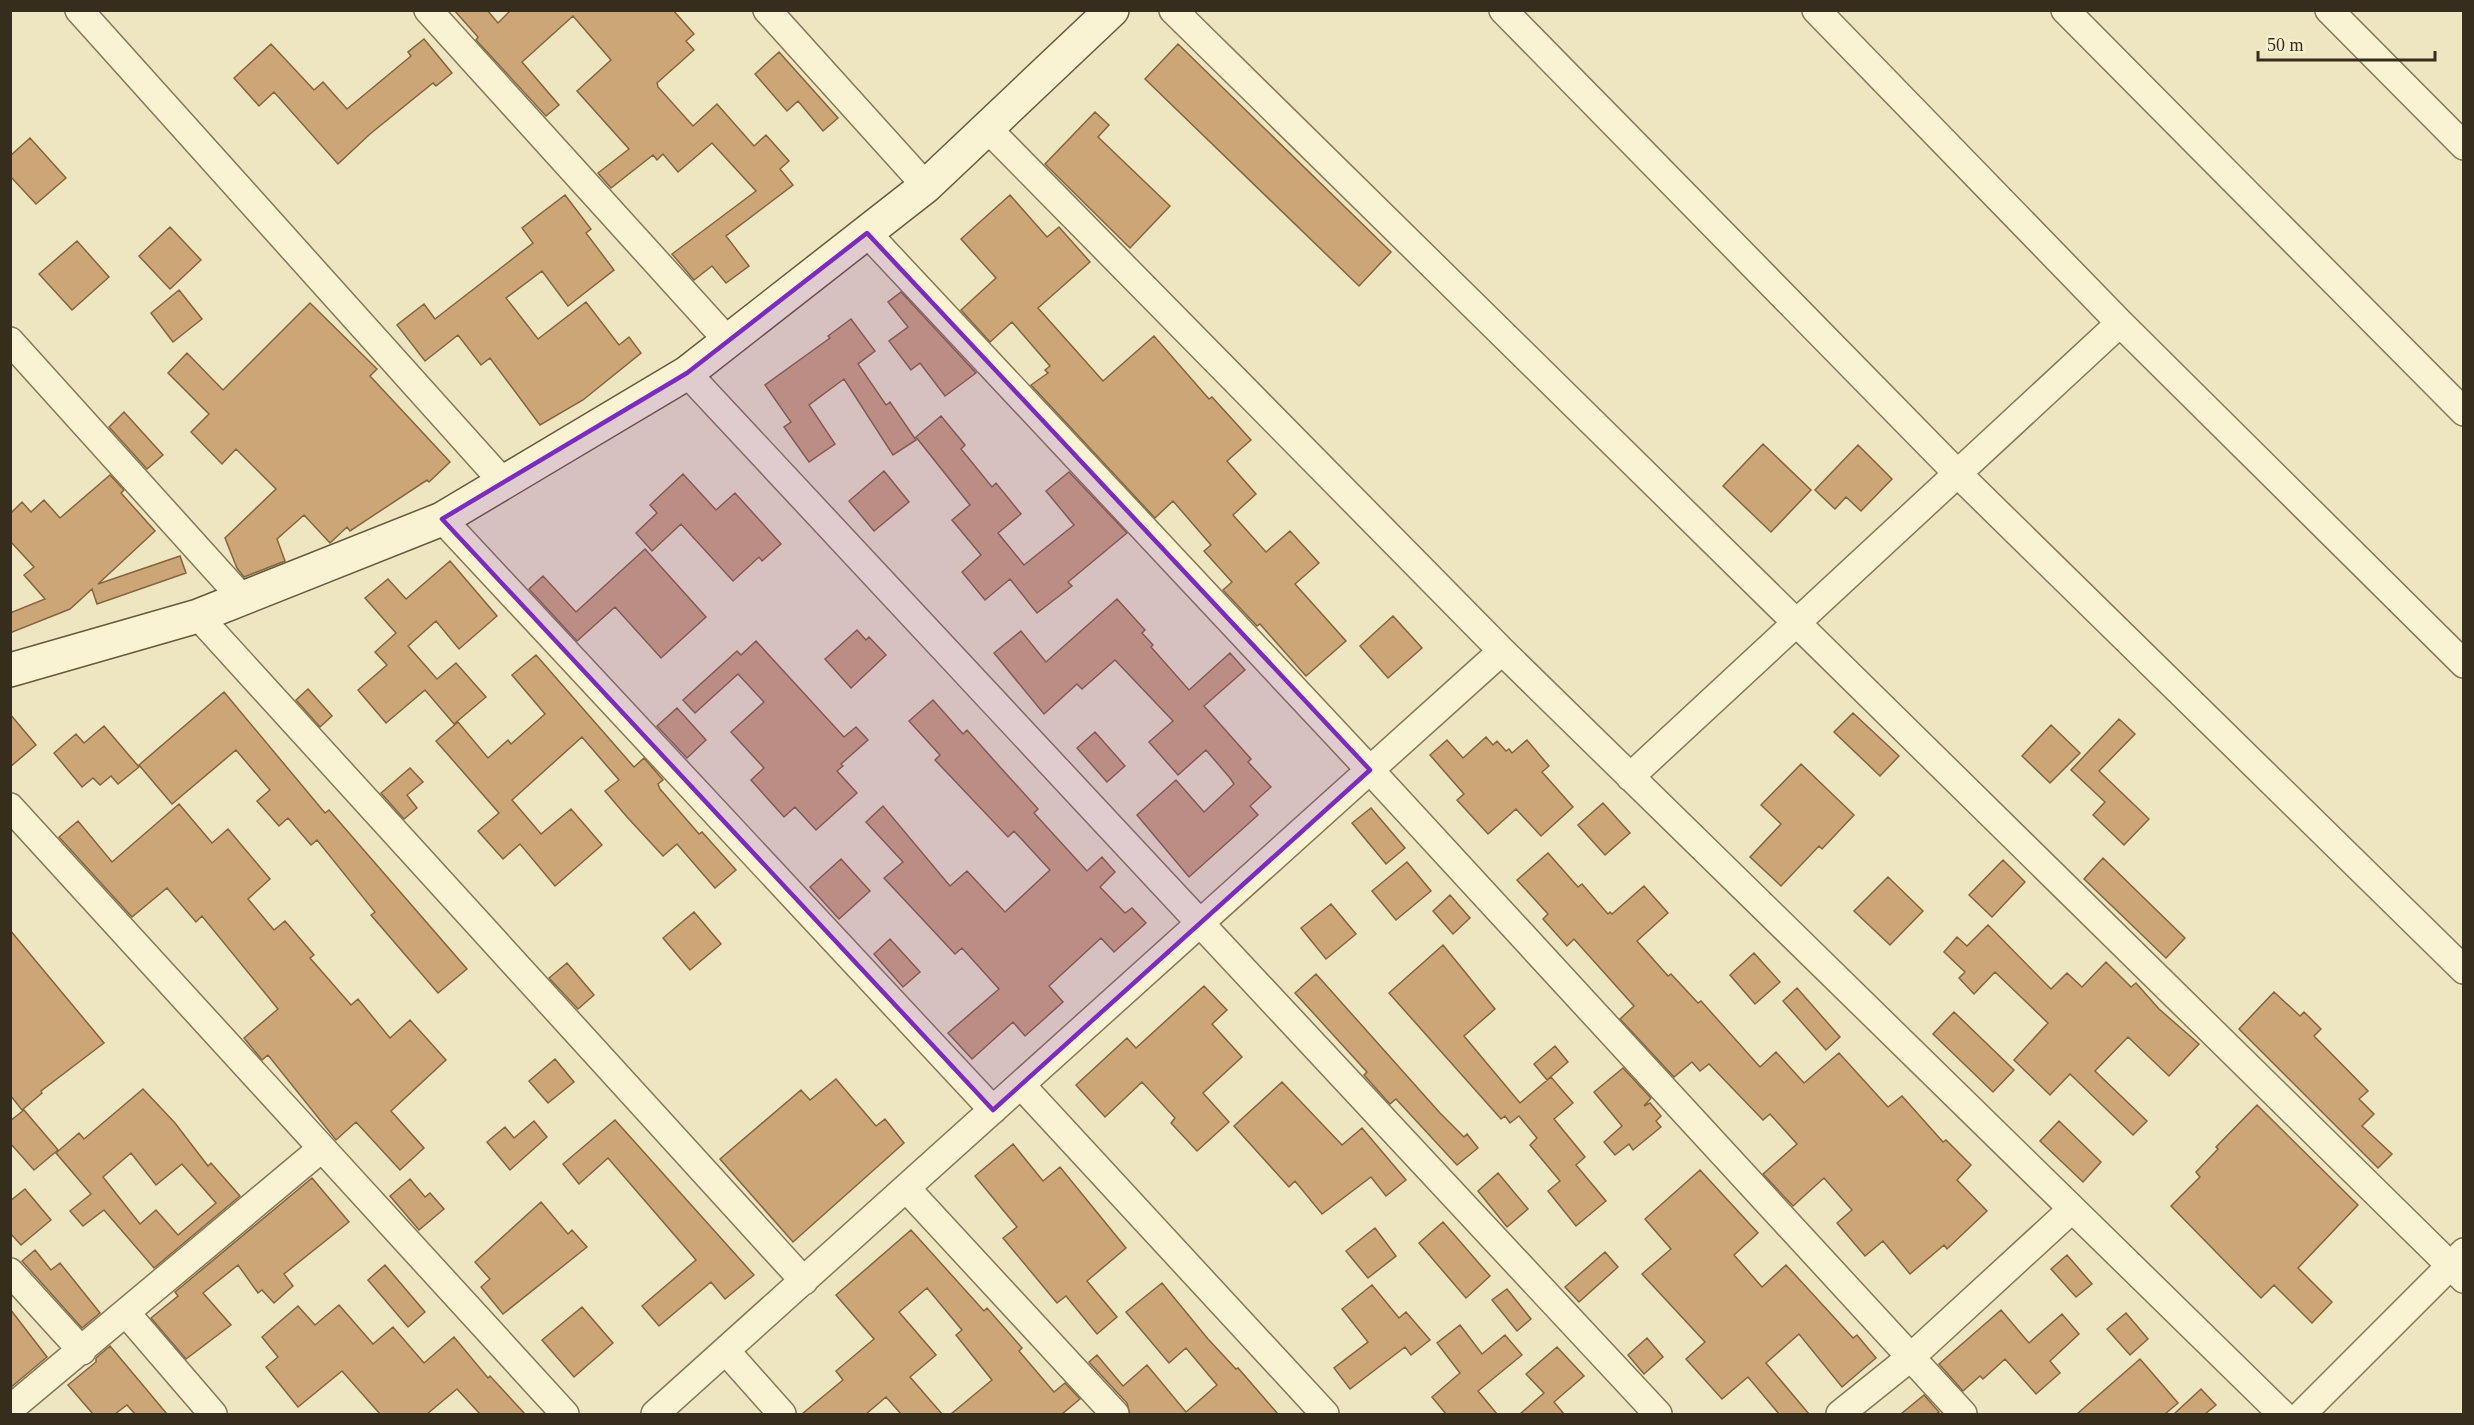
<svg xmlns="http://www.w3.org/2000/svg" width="2474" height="1425" viewBox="0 0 2474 1425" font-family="Georgia,serif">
  <rect width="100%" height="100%" fill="#eee6c0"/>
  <path fill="#cca676" stroke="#86643e" stroke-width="1.5" fill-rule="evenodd" d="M 454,10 L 487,10 L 498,23 L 511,10 L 673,10 L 694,34 L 686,41 L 694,50 L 657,83 L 658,87 L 693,126 L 717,104 L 754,146 L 766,135 L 789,161 L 780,169 L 793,185 L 726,236 L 749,266 L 726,283 L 712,266 L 694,280 L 672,254 L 756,191 L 712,143 L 678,172 L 663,154 L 657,160 L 653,155 L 611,188 L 598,173 L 629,149 L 577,91 L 611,60 L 573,16 L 522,62 L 559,105 L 546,116 L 476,40 L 478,37 Z
    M 424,39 L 452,73 L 436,86 L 433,83 L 370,134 L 338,164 L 274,92 L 259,106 L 234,78 L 271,44 L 314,90 L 323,82 L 347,109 L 411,56 L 408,52 Z
    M 1178,44 L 1391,252 L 1359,286 L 1145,79 Z
    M 779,52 L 838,118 L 823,131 L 798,101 L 787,111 L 755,74 Z
    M 1095,112 L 1109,125 L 1098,137 L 1170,206 L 1130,248 L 1045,164 Z
    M 30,138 L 66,178 L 36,204 L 10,176 L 10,156 Z
    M 565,195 L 591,229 L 586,233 L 614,270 L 568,306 L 542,271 L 506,298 L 538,339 L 586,302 L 619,345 L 629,337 L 641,353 L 583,400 L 540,425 L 490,358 L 481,365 L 458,335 L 425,361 L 397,325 L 424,304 L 435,319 L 533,243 L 522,228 Z
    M 1010,195 L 1047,237 L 1059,227 L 1090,262 L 1038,308 L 1103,381 L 1154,336 L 1209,399 L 1212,397 L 1251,440 L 1227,461 L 1256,494 L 1233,515 L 1266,552 L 1290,531 L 1319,563 L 1295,584 L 1346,641 L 1306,676 L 1260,624 L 1257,626 L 1223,590 L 1232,582 L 1204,551 L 1211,545 L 1173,501 L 1155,518 L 1031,385 L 1048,373 L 1045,370 L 1050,366 L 1012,322 L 990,342 L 961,310 L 996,278 L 961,239 Z
    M 170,227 L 201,260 L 170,289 L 139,256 Z
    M 77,241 L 109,277 L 72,310 L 39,274 Z
    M 179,290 L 202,319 L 173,342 L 151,313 Z
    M 901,292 L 976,373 L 945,396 L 920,363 L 911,370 L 889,341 L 908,327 L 888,302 Z
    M 310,303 L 377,369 L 370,376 L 450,462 L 429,482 L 427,480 L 350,531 L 347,527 L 330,543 L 304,515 L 277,539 L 285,561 L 244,577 L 237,568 L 225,538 L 276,489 L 236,449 L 222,464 L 191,432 L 209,414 L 168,373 L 187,353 L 223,390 Z
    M 851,319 L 875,351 L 858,364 L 886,405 L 890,402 L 916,440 L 893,455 L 844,379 L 809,405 L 835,444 L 809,462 L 784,427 L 791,422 L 765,385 L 830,338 L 828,336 Z
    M 124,412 L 163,455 L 147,469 L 109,427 Z
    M 941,416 L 965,445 L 961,449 L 992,487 L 996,483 L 1021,514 L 998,533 L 1024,565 L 1074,525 L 1046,491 L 1069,472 L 1127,533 L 1068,582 L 1072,586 L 1037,613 L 1010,579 L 985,600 L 962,572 L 981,555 L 952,520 L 970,505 L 916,437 Z
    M 1763,444 L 1811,490 L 1771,532 L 1723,486 Z
    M 1858,445 L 1892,479 L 1861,511 L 1846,497 L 1835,509 L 1815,490 Z
    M 884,471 L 909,502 L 874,531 L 849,501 Z
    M 683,474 L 716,510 L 735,493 L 781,544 L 762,561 L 759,557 L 733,581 L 681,524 L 652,551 L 636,533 L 657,513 L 650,505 Z
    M 110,475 L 124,490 L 121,493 L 155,531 L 98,584 L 180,556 L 186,573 L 97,604 L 92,589 L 70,609 L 10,633 L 10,613 L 45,599 L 24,575 L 34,567 L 10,541 L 10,514 L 22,502 L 31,512 L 44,500 L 60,518 Z
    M 645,549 L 706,617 L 661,658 L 615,607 L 577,641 L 529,589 L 543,576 L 576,612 Z
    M 450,561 L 497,616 L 459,649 L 436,621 L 408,646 L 437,679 L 456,663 L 486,697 L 454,724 L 425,690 L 386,723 L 358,690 L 387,665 L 375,652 L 396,633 L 365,598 L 388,579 L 406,599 Z
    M 1117,599 L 1145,630 L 1142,633 L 1153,645 L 1151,647 L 1189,690 L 1230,653 L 1245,670 L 1204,706 L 1251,759 L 1248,762 L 1271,787 L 1250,806 L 1258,815 L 1189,877 L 1137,815 L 1176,780 L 1204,812 L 1234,784 L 1230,778 L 1206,750 L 1178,775 L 1149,742 L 1173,721 L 1115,660 L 1082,689 L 1077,684 L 1044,714 L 994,653 L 1021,631 L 1046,662 Z
    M 1393,616 L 1422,648 L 1388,678 L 1360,646 Z
    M 857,630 L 866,640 L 869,637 L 886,655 L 851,688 L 825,659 Z
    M 756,641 L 844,737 L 856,727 L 868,740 L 841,764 L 843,766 L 837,771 L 857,793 L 816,830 L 795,807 L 784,817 L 751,780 L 764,768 L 731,732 L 764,702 L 738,674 L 695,713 L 683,700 L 737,651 L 741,655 Z
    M 536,655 L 634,767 L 644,758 L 663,780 L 658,784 L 660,789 L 699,834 L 702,832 L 736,870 L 715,888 L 677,844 L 663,856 L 627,817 L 605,791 L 619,780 L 582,737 L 512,800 L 541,834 L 571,809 L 602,845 L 555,886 L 520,844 L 503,859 L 478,831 L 499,813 L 436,741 L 458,722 L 488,758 L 508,740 L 511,744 L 545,714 L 512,675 Z
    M 308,689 L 332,716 L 320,727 L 296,700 Z
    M 224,692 L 325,813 L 329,810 L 467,969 L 438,993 L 371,915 L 375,912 L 317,840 L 311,845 L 288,818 L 279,826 L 257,801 L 270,790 L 236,750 L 172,804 L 139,765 Z
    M 933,700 L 963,734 L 967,730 L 1000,767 L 1038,809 L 1034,813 L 1087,871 L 1102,857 L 1115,872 L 1100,887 L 1125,913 L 1132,908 L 1146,923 L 1114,952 L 1101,938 L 1049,986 L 1063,1002 L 1025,1036 L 1013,1022 L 972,1059 L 948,1033 L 999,989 L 962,948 L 955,954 L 884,878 L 903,862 L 866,822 L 883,806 L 950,886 L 967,871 L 1005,912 L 1050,870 L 1014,831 L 1008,837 L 935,760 L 940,755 L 909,721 Z
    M 677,708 L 706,740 L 687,758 L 657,726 Z
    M 1853,713 L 1899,756 L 1880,776 L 1834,732 Z
    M 10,714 L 36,745 L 10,767 Z
    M 2119,719 L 2135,734 L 2099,771 L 2149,819 L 2124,845 L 2093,815 L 2105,802 L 2071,770 Z
    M 2051,725 L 2080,753 L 2050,783 L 2022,756 Z
    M 104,726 L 139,767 L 118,784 L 111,776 L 100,785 L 93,778 L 82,787 L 54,753 L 76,734 L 84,743 Z
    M 1095,732 L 1125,766 L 1107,782 L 1077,748 Z
    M 1486,737 L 1493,745 L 1497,741 L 1506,751 L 1509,749 L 1512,753 L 1527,740 L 1549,766 L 1542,772 L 1573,807 L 1541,836 L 1516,809 L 1488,834 L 1457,800 L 1464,794 L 1430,755 L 1447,740 L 1463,758 Z
    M 1801,764 L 1854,815 L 1822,849 L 1819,846 L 1781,886 L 1750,857 L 1781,824 L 1761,805 Z
    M 410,768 L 423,782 L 407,795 L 417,808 L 404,819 L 381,793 Z
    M 1603,803 L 1630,833 L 1605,855 L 1578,825 Z
    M 179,804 L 212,843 L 228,829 L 270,879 L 248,899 L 274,930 L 285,921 L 314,955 L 310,958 L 351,1005 L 358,999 L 390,1038 L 410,1020 L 446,1060 L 391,1111 L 424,1148 L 400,1170 L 356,1122 L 336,1140 L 268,1055 L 262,1060 L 244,1038 L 278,1009 L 202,916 L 196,922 L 167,888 L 132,917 L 59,837 L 78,821 L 112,862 Z
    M 1371,808 L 1405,848 L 1386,864 L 1352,823 Z
    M 1548,853 L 1578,887 L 1582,884 L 1608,914 L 1610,912 L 1612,914 L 1644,886 L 1668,913 L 1637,941 L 1668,976 L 1671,974 L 1698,1003 L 1701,1001 L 1760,1067 L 1776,1052 L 1804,1083 L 1839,1053 L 1888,1107 L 1902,1096 L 1943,1142 L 1946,1140 L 1971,1165 L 1957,1180 L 1987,1211 L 1947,1249 L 1944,1245 L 1910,1274 L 1883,1241 L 1865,1256 L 1837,1223 L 1852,1210 L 1824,1178 L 1793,1206 L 1763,1174 L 1797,1144 L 1770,1114 L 1763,1120 L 1709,1064 L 1700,1071 L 1692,1062 L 1674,1077 L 1620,1019 L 1634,1006 L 1574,939 L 1567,946 L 1543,919 L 1548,914 L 1517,880 Z
    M 2103,858 L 2185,938 L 2166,958 L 2084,879 Z
    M 841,859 L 870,891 L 839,919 L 810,887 Z
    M 2003,860 L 2025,882 L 1992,917 L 1969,895 Z
    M 1407,862 L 1431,891 L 1396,920 L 1372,891 Z
    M 1888,877 L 1923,911 L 1890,945 L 1854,911 Z
    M 1450,895 L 1470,918 L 1453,934 L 1433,911 Z
    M 1331,904 L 1356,934 L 1326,959 L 1301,928 Z
    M 694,912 L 721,944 L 690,970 L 663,938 Z
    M 1988,925 L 2051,989 L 2067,973 L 2082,987 L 2106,962 L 2131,987 L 2136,983 L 2159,1009 L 2199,1044 L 2169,1076 L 2128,1037 L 2095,1071 L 2147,1121 L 2133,1135 L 2070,1074 L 2050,1095 L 2014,1060 L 2048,1023 L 1995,972 L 1974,994 L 1959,978 L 1965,972 L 1944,952 L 1957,937 L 1967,946 Z
    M 10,930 L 104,1043 L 41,1091 L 42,1093 L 22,1110 L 10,1095 Z
    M 890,939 L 920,972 L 903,987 L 874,954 Z
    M 1443,945 L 1495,1009 L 1464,1036 L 1520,1103 L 1551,1077 L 1573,1103 L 1554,1119 L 1585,1157 L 1576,1165 L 1606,1201 L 1576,1226 L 1548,1191 L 1560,1181 L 1530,1145 L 1537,1138 L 1519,1116 L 1510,1123 L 1505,1116 L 1501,1119 L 1389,993 Z
    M 1754,953 L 1780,982 L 1755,1004 L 1730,975 Z
    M 567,963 L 594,995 L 578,1009 L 549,978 Z
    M 1316,974 L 1440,1113 L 1464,1137 L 1467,1134 L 1478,1148 L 1457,1165 L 1396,1099 L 1390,1104 L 1364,1075 L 1367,1072 L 1295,993 Z
    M 1204,986 L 1227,1010 L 1212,1024 L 1242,1057 L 1203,1093 L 1229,1122 L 1197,1151 L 1171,1123 L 1175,1118 L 1142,1082 L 1105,1117 L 1076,1085 L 1127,1038 L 1136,1048 Z
    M 1797,988 L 1840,1037 L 1826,1050 L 1783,1001 Z
    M 2274,992 L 2300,1016 L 2304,1012 L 2321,1029 L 2314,1036 L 2368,1091 L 2359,1099 L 2374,1114 L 2362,1126 L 2392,1154 L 2378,1168 L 2239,1029 Z
    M 1954,1012 L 2014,1070 L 1993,1092 L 1933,1034 Z
    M 1555,1046 L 1568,1062 L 1547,1080 L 1534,1064 Z
    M 555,1059 L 574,1082 L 548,1103 L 529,1081 Z
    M 1623,1068 L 1651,1098 L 1644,1106 L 1650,1103 L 1661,1116 L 1656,1121 L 1661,1127 L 1633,1150 L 1629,1144 L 1615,1155 L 1604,1142 L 1622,1126 L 1594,1092 Z
    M 836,1079 L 876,1126 L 885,1119 L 904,1143 L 793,1242 L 720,1159 L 801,1090 L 810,1100 Z
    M 1282,1082 L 1342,1145 L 1362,1128 L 1406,1180 L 1386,1196 L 1371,1177 L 1322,1214 L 1295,1181 L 1289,1187 L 1234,1126 Z
    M 143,1089 L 175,1123 L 208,1166 L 211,1163 L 240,1196 L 154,1268 L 104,1210 L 83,1226 L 70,1211 L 91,1194 L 56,1153 L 79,1133 L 84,1139 ZM 131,1153 L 156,1185 L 182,1164 L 216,1203 L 178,1235 L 156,1210 L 140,1224 L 103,1177 Z
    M 2257,1105 L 2358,1205 L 2298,1268 L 2332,1302 L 2312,1323 L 2274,1285 L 2261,1298 L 2171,1206 L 2200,1177 L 2196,1172 L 2218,1149 L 2216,1147 Z
    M 24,1110 L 58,1150 L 34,1170 L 10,1143 L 10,1121 Z
    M 615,1120 L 754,1275 L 725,1299 L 711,1282 L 659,1326 L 642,1306 L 696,1260 L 608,1158 L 579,1184 L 563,1164 Z
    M 534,1121 L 547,1137 L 510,1170 L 487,1142 L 505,1127 L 514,1138 Z
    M 2059,1121 L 2101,1162 L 2083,1182 L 2040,1141 Z
    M 1013,1144 L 1043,1181 L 1060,1167 L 1126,1248 L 1087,1281 L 1117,1317 L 1097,1334 L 1066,1296 L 1057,1303 L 1003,1238 L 1017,1227 L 975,1176 Z
    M 1700,1170 L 1758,1233 L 1734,1255 L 1762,1287 L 1786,1265 L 1853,1338 L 1857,1335 L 1876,1358 L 1842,1387 L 1799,1334 L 1766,1363 L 1809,1414 L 1779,1414 L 1748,1377 L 1722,1399 L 1686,1359 L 1705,1342 L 1642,1274 L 1671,1249 L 1645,1219 Z
    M 1498,1173 L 1528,1209 L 1507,1227 L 1478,1191 Z
    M 312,1178 L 349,1222 L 284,1274 L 293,1286 L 274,1303 L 262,1290 L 258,1293 L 238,1265 L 203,1293 L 231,1325 L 186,1359 L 151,1318 L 178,1296 L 175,1292 Z
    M 410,1179 L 425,1197 L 430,1193 L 444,1209 L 419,1230 L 390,1196 Z
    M 25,1189 L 51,1220 L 21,1245 L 10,1233 L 10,1201 Z
    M 541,1202 L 568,1234 L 572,1230 L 587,1247 L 503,1314 L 481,1287 L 490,1279 L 475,1262 Z
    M 1443,1222 L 1490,1276 L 1466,1298 L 1419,1243 Z
    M 1375,1228 L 1396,1256 L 1368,1278 L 1346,1251 Z
    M 911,1230 L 984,1311 L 987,1308 L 1022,1348 L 1019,1351 L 1054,1392 L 1065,1383 L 1080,1399 L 1062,1414 L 951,1414 L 992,1380 L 956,1335 L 962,1330 L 927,1288 L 899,1312 L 936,1355 L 910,1377 L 942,1414 L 901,1414 L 886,1397 L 866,1414 L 802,1414 L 843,1380 L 836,1371 L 874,1339 L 836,1295 Z
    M 35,1250 L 51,1270 L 60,1263 L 100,1313 L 82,1328 L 22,1261 Z
    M 1605,1252 L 1618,1267 L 1579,1302 L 1565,1287 Z
    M 2067,1255 L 2092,1284 L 2076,1297 L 2051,1269 Z
    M 385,1265 L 425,1312 L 408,1327 L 368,1280 Z
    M 1162,1283 L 1208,1339 L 1236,1369 L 1238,1368 L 1278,1414 L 1130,1414 L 1127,1403 L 1089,1362 L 1097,1355 L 1123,1386 L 1147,1365 L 1186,1412 L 1217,1385 L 1186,1348 L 1169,1363 L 1126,1312 Z
    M 1372,1285 L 1399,1318 L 1406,1312 L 1430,1340 L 1411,1355 L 1405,1347 L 1350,1389 L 1334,1368 L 1368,1342 L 1342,1309 Z
    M 1507,1289 L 1531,1319 L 1517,1331 L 1492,1300 Z
    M 339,1305 L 373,1344 L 393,1327 L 424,1363 L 454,1337 L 488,1378 L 490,1376 L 525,1414 L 480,1414 L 457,1389 L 427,1414 L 380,1414 L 342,1371 L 298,1407 L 266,1367 L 278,1357 L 262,1337 L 298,1306 L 315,1325 Z
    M 582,1307 L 613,1343 L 574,1377 L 542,1340 Z
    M 10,1309 L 47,1357 L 10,1388 Z
    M 2001,1310 L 2029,1343 L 2062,1314 L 2079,1334 L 2050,1361 L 2060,1373 L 2036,1394 L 2005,1359 L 1983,1379 L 1980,1376 L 1963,1391 L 1939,1364 Z
    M 2126,1313 L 2148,1339 L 2130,1355 L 2107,1329 Z
    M 1460,1325 L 1482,1354 L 1505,1335 L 1522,1355 L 1478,1391 L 1497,1414 L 1446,1414 L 1432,1397 L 1460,1373 L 1437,1343 Z
    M 1647,1338 L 1663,1357 L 1644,1374 L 1628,1355 Z
    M 110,1346 L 167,1414 L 135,1414 L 127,1405 L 115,1414 L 93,1414 L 68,1385 L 96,1362 L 96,1358 Z
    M 1557,1347 L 1584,1376 L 1554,1402 L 1564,1414 L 1520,1414 L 1544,1393 L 1526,1374 Z
    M 2140,1359 L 2178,1403 L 2165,1414 L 2077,1414 Z
    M 2201,1389 L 2216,1405 L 2205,1414 L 2174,1414 Z
    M 1924,1395 L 1939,1412 L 1936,1414 L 1901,1414 Z"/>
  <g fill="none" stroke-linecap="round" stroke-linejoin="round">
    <defs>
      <path id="street" d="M 79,10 L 503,482
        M 428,10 L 728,341
        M 767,10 L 926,186
        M 1173,10 L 2464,1279
        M 1503,10 L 1958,474 L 2464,970
        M 1816,10 L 2120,323 L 2464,664
        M 2065,10 L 2464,412
        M 2329,10 L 2464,146
        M 988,129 L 1502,651 L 2282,1414
        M 867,233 L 1370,770 L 1963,1414
        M 10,341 L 243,599
        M 687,373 L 1658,1414
        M 442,519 L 993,1110
        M 198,616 L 804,1281
        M 1630,777 L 2120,323
        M 10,807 L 565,1414
        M 1021,1085 L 1325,1414
        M 906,1188 L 1115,1414
        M 10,1272 L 82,1351
        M 127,1314 L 213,1414
        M 726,1351 L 782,1414
        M 10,1409 L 321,1149
        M 655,1414 L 1502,651
        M 1840,1414 L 1911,1357 L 2071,1210
        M 2302,1414 L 2464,1252"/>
      <path id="secondary" d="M 10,670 L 198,616 L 442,519 L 687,373 L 926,186 L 1112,10"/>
    </defs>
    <use href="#street" stroke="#877758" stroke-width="30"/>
    <use href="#secondary" stroke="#68583c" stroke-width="36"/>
    <use href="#street" stroke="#f9f3d3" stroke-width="27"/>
    <use href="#secondary" stroke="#f9f3d3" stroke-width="33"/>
  </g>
  <path fill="#7b2cbf" fill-opacity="0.2" stroke="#7b2cbf" stroke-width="4.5" stroke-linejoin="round" d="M 867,233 L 1370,770 L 993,1110 L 442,519 L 687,373 Z"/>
  <rect width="2474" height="1425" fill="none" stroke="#362d1d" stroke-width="24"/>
  <path d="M2258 51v9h177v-9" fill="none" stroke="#362d1d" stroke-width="3"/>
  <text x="2267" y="51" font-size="18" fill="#362d1d" stroke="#f5efd0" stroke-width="4.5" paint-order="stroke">50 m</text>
</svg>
